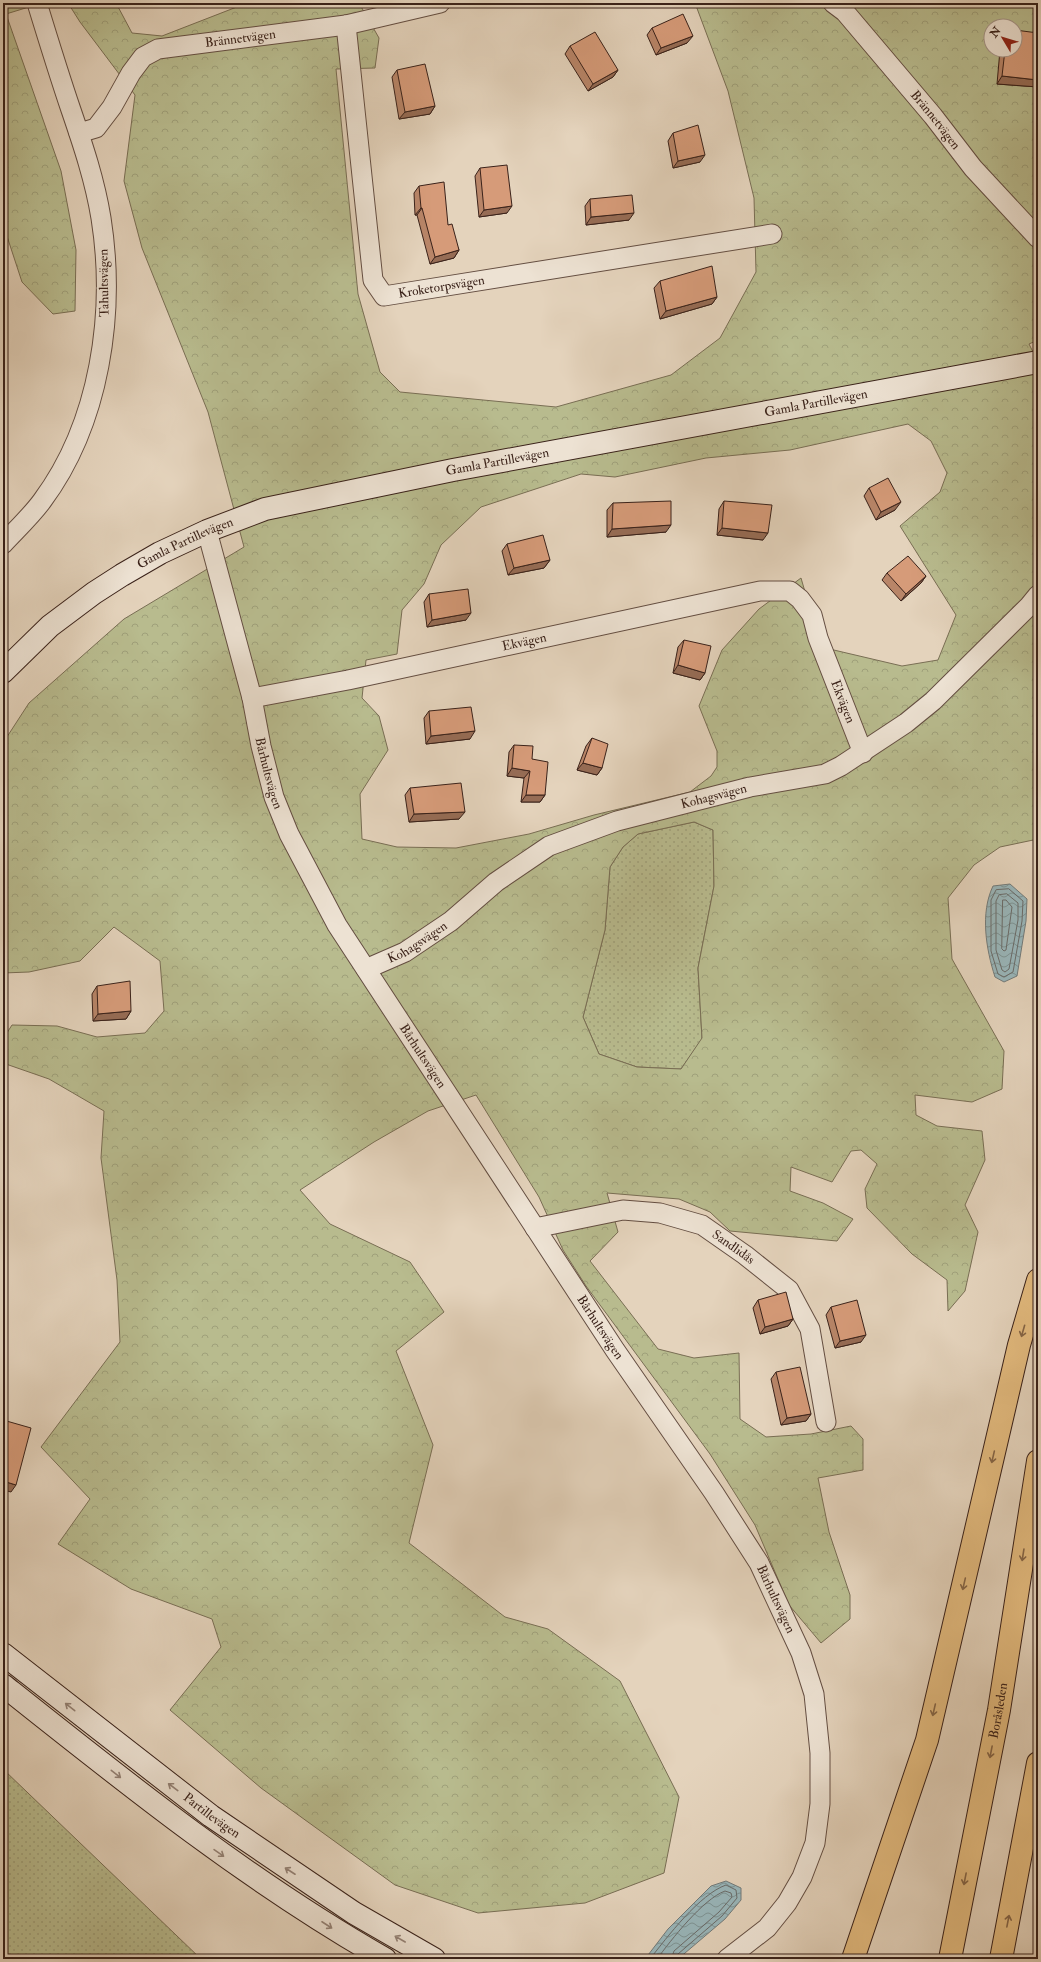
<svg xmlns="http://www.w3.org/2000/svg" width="1041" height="1962" viewBox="0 0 1041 1962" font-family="'IM FELL Double Pica',serif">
  <defs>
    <pattern id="grass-dots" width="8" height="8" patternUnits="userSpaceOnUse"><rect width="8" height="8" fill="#b8bb8e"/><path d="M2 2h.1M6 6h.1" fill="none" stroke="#9fa07a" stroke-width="1.8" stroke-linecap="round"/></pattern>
    <pattern id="forest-crowns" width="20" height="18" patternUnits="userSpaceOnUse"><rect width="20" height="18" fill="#b8bb8e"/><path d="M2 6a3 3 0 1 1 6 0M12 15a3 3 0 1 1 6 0" fill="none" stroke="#9fa07a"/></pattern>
    <pattern id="water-waves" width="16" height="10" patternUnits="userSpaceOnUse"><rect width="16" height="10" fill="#99b6ba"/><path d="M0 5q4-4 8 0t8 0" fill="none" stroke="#7e9496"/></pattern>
  </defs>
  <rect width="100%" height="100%" fill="#e4d3bc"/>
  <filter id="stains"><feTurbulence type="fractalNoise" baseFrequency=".005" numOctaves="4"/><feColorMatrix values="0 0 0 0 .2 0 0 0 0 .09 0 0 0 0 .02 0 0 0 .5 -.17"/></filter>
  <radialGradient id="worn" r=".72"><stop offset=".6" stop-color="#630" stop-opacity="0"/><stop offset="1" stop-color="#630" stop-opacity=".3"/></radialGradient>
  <path fill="url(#grass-dots)" stroke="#796e54" d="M 694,822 L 713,830 L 714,886 L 698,968 L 702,1039 L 681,1069 L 637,1067 L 599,1054 L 583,1017 L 605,930 L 610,867 L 623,847 L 638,834 Z
    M 3,1769 L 201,1959 L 3,1959 Z"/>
  <path fill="url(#forest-crowns)" stroke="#796e54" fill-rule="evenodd" d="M 3,3 L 42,3 L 6,14 L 61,171 L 76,250 L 75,311 L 53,314 L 22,282 L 3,224 Z
    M 68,3 L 116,3 L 132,33 L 162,36 L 247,3 L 359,3 L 379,38 L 375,68 L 336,69 L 358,294 L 380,372 L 400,392 L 556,407 L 671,375 L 720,338 L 756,272 L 754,198 L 728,91 L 695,3 L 1038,3 L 1038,340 L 1029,344 L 1038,362 L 1038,839 L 1000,847 L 974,865 L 948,898 L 952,959 L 1004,1051 L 1002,1089 L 972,1102 L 915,1095 L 916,1115 L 937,1126 L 982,1131 L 985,1160 L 965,1205 L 978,1232 L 965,1291 L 948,1311 L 947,1280 L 912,1254 L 867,1208 L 865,1189 L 877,1164 L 861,1150 L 851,1151 L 832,1182 L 791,1167 L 790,1191 L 823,1203 L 853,1219 L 837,1241 L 730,1231 L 710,1212 L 679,1199 L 607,1193 L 618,1232 L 590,1261 L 658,1349 L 694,1358 L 739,1353 L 740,1419 L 766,1437 L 811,1434 L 851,1426 L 863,1439 L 863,1470 L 818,1478 L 829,1532 L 850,1595 L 850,1619 L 821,1643 L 789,1605 L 755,1525 L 710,1454 L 586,1286 L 563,1250 L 539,1197 L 476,1095 L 428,1111 L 374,1142 L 300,1190 L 330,1224 L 410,1262 L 444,1312 L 396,1351 L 433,1445 L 409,1543 L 505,1617 L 548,1629 L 620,1681 L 679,1797 L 664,1873 L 585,1903 L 478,1913 L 395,1885 L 261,1788 L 170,1710 L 221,1647 L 212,1619 L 131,1589 L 58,1544 L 90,1499 L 41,1447 L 120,1342 L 117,1280 L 101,1158 L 104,1111 L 49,1079 L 3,1063 L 3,1039 L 12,1025 L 57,1026 L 97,1037 L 145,1033 L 164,1011 L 160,961 L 114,927 L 80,961 L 29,972 L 3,973 L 3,743 L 29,703 L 124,619 L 244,547 L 208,412 L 142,248 L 124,181 L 135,95 L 80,22 ZM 991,26 L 1015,26 L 1015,50 L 991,50 ZM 908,424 L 931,441 L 947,473 L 940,492 L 900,526 L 956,615 L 938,660 L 902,666 L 821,647 L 801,578 L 759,609 L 722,650 L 699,706 L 717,751 L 717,767 L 711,776 L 690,792 L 594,815 L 529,834 L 456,848 L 397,847 L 362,839 L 360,794 L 388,750 L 379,716 L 362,698 L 366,660 L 397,654 L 402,610 L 424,584 L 441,545 L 481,507 L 581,474 L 615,477 L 706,458 L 790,450 ZM 694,822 L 713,830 L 714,886 L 698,968 L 702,1038 L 681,1069 L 637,1067 L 599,1054 L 583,1017 L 605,930 L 610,867 L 623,847 L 638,834 Z"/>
  <path fill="url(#water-waves)" stroke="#737b7a" d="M 1010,884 L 1027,899 L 1026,921 L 1017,976 L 1004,982 L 995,977 C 986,949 980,913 993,886 Z
    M 726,1881 L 741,1888 L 741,1900 L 725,1919 L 678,1959 L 645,1959 L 668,1929 L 711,1886 Z"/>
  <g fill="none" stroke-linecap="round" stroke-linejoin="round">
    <path stroke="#6a6c6a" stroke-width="1" d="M 1009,889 L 1023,901 L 1022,921 L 1013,972 L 1004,977 L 998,974 L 991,951 L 991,900 L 996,890 Z
      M 1007,894 L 1018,903 L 1018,920 L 1009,969 L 1005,972 L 1002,970 L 996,950 L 996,901 L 999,895 Z
      M 1003,900 L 1006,900 L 1012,907 L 1006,950 L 1004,951 L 1002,949 Z
      M 650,1959 C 667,1937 700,1894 726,1885 L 736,1890 L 737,1898 L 722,1916 L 678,1954 L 676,1959
      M 657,1959 C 671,1940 703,1899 725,1891 L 731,1893 L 732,1897 L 719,1912 L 674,1951 L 671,1959"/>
    <defs>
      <g id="street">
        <path id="s1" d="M 833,3 L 845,12 L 933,116 L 973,168 L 1038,238"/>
        <path id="s2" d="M 346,25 L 373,280 L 384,296 L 772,234"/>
        <path id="s3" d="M 79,133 L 96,128 L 112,107 L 131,73 L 143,57 L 158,49 L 346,25 L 440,3"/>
        <path id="s4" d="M 207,531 L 252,698 L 261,746 L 274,797 L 289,834 L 337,925 L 615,1350 L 714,1493 L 759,1563 L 801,1653 L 814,1694 L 820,1753 L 820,1804 L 815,1843 L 802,1877 L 787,1903 L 767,1928 L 727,1959"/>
        <path d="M 3,544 C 16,530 31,516 42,501 C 100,423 116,313 101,218 C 95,181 83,145 71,110 C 59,75 48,39 37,3"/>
        <path id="s5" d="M 252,698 L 348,680 L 760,591 L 790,591 L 800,599 L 812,615 L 818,638 L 863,753"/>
        <path id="s6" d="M 366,969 L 405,952 L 451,921 L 496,882 L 549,846 L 617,821 L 750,787 L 825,774 L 841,766 L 906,723 L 933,701 L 1029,606 L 1038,595"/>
        <path id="s7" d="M 535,1228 L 623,1210 L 660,1213 L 702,1225 L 745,1255 L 789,1290 L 810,1329 L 826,1422"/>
      </g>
      <g id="secondary">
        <path id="s8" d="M 3,672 L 50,626 L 94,593 L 122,575 L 160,553 L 207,531 L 265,509 L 453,470 L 1038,362"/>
        <path id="s9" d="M 3,1654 L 211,1816 L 354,1913 L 434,1959"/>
        <path d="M 3,1685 C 126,1783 248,1881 385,1959"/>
      </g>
      <g id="highway">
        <path d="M 853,1959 L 927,1740 L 1019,1345 L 1038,1280"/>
        <path id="s10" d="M 950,1959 L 999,1710 L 1038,1461"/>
        <path d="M 1001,1959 L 1038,1763"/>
      </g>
    </defs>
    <use href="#street" stroke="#644e42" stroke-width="21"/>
    <use href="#secondary" stroke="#3a221a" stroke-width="24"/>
    <use href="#highway" stroke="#3a221a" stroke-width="24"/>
    <use href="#street" stroke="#ede2d3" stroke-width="19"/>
    <use href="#secondary" stroke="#ede2d3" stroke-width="22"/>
    <use href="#highway" stroke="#e2ba7e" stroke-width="22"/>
  </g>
  <path fill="#b88568" stroke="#3a221a" d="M 652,28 L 687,43 L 656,55 L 647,35 Z
    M 1038,33 L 1038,87 L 997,84 L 1000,50 L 1015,50 Z
    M 570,46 L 618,70 L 613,77 L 588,91 L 565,54 Z
    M 397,70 L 435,106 L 430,114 L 399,119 L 392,77 Z
    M 673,133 L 700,162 L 673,168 L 668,141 Z
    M 480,168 L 507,213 L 479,217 L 475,176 Z
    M 419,186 L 448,225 L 459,250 L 454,258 L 430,264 L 417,215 L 415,215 L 414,193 Z
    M 590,199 L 629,220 L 586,225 L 585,206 Z
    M 660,281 L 717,297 L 712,304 L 660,319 L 654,288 Z
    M 869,488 L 895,510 L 876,520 L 864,496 Z
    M 724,501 L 763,540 L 717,535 L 719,509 Z
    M 613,503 L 666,532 L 607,537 L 607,510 Z
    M 507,544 L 550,560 L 544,568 L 508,575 L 502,551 Z
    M 887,573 L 926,576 L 921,583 L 901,601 L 882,580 Z
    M 429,594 L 466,620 L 427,627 L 424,602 Z
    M 684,640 L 705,673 L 700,680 L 673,673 L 678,647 Z
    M 429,711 L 470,739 L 426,744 L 424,718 Z
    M 592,738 L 602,768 L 597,775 L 577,770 L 586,746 Z
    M 514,745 L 532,759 L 545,795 L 540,802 L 521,802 L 524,778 L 507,776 L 509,752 Z
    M 410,788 L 459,819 L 409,822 L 405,795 Z
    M 97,986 L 131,1011 L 126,1019 L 93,1021 L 92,994 Z
    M 758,1300 L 793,1319 L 788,1326 L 760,1334 L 753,1308 Z
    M 831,1307 L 861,1342 L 835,1348 L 826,1315 Z
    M 776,1372 L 811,1414 L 806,1421 L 781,1425 L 771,1379 Z"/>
  <path fill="#966c55" stroke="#3a221a" d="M 693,36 L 687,43 L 656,55 L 661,48 Z
    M 618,70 L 613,77 L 588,91 L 593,84 Z
    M 1002,76 L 1038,80 L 1038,87 L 997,84 Z
    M 435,106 L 430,114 L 399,119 L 405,112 Z
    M 705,155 L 700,162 L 673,168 L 678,161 Z
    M 512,206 L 507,213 L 479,217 L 484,210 Z
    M 421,208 L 422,208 L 417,215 L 415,215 Z
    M 634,213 L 629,220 L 586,225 L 591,217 Z
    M 459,250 L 454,258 L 430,264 L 435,257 Z
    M 717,297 L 712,304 L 660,319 L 666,311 Z
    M 901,502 L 895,510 L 876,520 L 881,512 Z
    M 671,525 L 666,532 L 607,537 L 612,529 Z
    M 722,528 L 768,533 L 763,540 L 717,535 Z
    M 550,560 L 544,568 L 508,575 L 514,568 Z
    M 926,576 L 921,583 L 901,601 L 906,594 Z
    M 471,613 L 466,620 L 427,627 L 432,620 Z
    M 678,665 L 705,673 L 700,680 L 673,673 Z
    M 475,731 L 470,739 L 426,744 L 431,736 Z
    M 583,763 L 602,768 L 597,775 L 577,770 Z
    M 512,768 L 530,771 L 524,778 L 507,776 Z
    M 526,795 L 545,795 L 540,802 L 521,802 Z
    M 465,812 L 459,819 L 409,822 L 414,814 Z
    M 131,1011 L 126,1019 L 93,1021 L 98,1014 Z
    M 793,1319 L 788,1326 L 760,1334 L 765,1327 Z
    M 866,1335 L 861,1342 L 835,1348 L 840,1341 Z
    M 811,1414 L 806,1421 L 781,1425 L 787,1418 Z
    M 3,1481 L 16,1485 L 11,1492 L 3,1490 Z"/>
  <path fill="#d69b79" stroke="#3a221a" d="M 683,14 L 693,36 L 661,48 L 652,28 Z
    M 1015,30 L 1038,33 L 1038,80 L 1002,76 L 1005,50 L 1015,50 Z
    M 595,32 L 618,70 L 593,84 L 570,46 Z
    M 425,64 L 435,106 L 405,112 L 397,70 Z
    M 698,125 L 705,155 L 678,161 L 673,133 Z
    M 507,165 L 512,206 L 484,210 L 480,168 Z
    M 444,182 L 448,225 L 452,224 L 459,250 L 435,257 L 422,208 L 421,208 L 419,186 Z
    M 632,195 L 634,213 L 591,217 L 590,199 Z
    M 712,266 L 717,297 L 666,311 L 660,281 Z
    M 888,478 L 901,502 L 881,512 L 869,488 Z
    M 671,501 L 671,525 L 612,529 L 613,503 Z
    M 724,501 L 772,505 L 768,533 L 722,528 Z
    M 543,535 L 550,560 L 514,568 L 507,544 Z
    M 908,556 L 926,576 L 906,594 L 887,573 Z
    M 468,589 L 471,613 L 432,620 L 429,594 Z
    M 684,640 L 711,646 L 705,673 L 678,665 Z
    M 471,707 L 475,731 L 431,736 L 429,711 Z
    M 592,738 L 608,744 L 602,768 L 583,763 Z
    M 514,745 L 533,746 L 532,759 L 548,762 L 545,795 L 526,795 L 530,771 L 512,768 Z
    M 461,783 L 465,812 L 414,814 L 410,788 Z
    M 130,981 L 131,1011 L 98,1014 L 97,986 Z
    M 786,1292 L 793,1319 L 765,1327 L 758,1300 Z
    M 857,1300 L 866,1335 L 840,1341 L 831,1307 Z
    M 800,1367 L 811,1414 L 787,1418 L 776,1372 Z
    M 3,1420 L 31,1428 L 16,1485 L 3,1481 Z"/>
  <defs><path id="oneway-shaft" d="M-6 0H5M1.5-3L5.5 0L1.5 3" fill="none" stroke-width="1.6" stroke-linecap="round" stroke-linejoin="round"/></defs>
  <g stroke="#866647">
    <use href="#oneway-shaft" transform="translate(1023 1331) rotate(106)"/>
    <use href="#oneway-shaft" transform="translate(993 1457) rotate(103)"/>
    <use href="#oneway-shaft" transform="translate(1023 1555) rotate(99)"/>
    <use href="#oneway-shaft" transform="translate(964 1584) rotate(103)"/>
    <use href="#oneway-shaft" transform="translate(934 1710) rotate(103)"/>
    <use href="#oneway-shaft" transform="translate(991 1752) rotate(101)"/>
    <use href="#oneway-shaft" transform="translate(965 1879) rotate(101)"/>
    <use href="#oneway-shaft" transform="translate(1008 1921) rotate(-79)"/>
  </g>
  <g stroke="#948276">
    <use href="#oneway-shaft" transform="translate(70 1707) rotate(-142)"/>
    <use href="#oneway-shaft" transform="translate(116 1774) rotate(38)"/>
    <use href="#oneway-shaft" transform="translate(173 1787) rotate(-143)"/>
    <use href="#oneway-shaft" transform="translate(219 1853) rotate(35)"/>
    <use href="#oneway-shaft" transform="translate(290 1871) rotate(-147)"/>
    <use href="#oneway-shaft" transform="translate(327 1925) rotate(33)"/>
    <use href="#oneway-shaft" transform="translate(400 1939) rotate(-150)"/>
  </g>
  <g text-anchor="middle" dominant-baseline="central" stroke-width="4" stroke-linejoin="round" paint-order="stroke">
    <g font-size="13" fill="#3a221a" stroke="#ede2d3">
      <text stroke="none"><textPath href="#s3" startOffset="203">Brännetvägen</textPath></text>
      <text stroke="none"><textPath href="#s1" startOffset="156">Brännetvägen</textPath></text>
      <text transform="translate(104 283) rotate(-91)">Tahultsvägen</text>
      <text stroke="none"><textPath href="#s2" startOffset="334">Kroketorpsvägen</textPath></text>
      <text stroke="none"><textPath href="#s8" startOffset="873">Gamla Partillevägen</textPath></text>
      <text stroke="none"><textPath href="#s8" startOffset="549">Gamla Partillevägen</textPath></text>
      <text stroke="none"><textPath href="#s8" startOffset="225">Gamla Partillevägen</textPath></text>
      <text stroke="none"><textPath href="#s5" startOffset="278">Ekvägen</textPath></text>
      <text stroke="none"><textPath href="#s5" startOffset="674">Ekvägen</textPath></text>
      <text stroke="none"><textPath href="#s4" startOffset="250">Bårhultsvägen</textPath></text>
      <text stroke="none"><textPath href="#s6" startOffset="394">Kohagsvägen</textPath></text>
      <text stroke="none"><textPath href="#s6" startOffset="58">Kohagsvägen</textPath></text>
      <text stroke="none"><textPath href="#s4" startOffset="574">Bårhultsvägen</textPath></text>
      <text stroke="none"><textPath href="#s7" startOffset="209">Sandlidås</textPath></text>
      <text stroke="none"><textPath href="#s4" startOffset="898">Bårhultsvägen</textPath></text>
      <text stroke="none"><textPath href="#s4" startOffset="1222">Bårhultsvägen</textPath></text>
      <text stroke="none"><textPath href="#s10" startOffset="253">Boråsleden</textPath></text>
      <text stroke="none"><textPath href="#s9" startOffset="264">Partillevägen</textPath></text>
    </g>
  </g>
  <rect width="1041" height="1962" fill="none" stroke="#e4d3bc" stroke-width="16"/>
  <rect x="4" y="4" width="1033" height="1954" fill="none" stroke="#3a221a" stroke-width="2"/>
  <rect x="8" y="8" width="1025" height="1946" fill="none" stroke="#3a221a"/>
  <g transform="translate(1003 38) rotate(308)"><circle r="19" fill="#ede2d3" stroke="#a59589"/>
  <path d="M0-3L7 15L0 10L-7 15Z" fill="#8f2418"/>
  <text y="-6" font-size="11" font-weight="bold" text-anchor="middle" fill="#3a221a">N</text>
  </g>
  <rect width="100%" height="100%" filter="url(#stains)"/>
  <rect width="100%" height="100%" fill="url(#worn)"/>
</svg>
